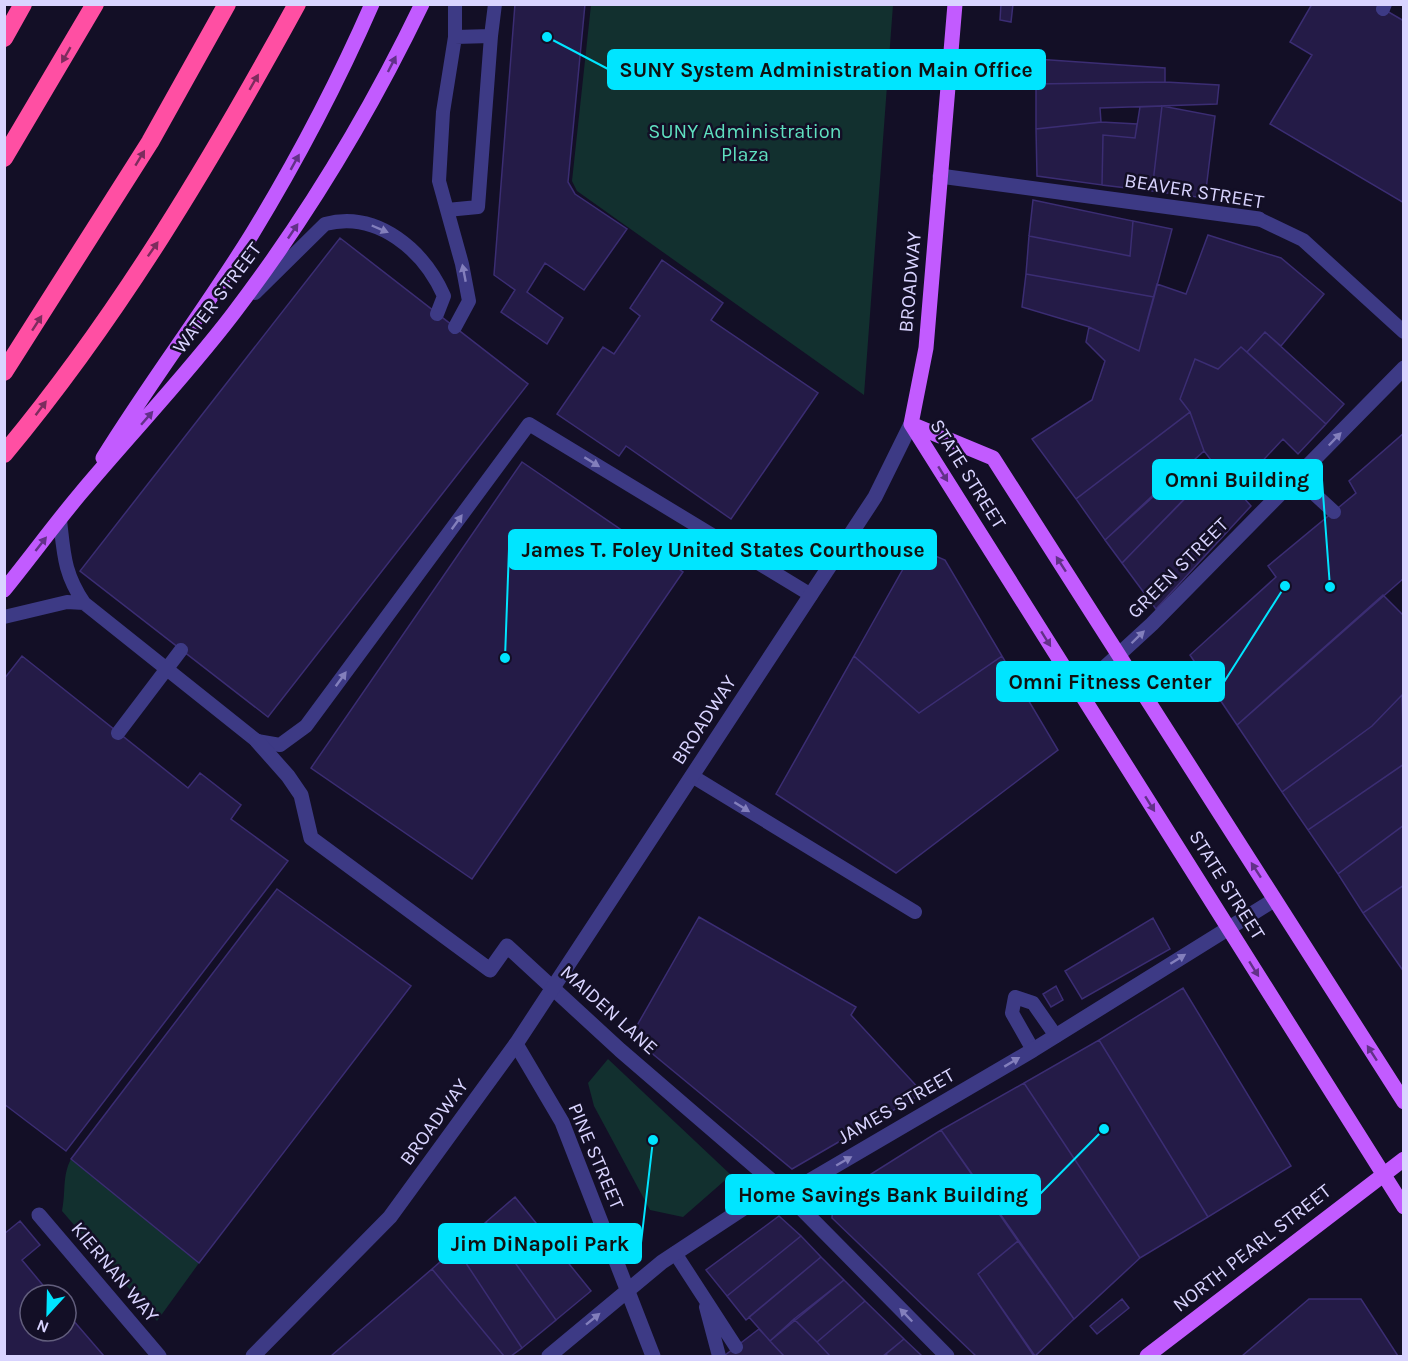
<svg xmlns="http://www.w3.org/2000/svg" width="1408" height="1361" viewBox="0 0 1408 1361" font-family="Karla,sans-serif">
  <rect width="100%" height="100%" fill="#130f26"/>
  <path fill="#12302f" d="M 591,5 L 893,5 L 864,395 L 577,191 L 572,181 Z
    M 608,1059 L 731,1175 L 683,1217 L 650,1210 L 594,1106 L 588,1083 Z
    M 71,1159 L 199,1263 L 157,1321 L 62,1211 C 66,1192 62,1176 71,1159 Z"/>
  <path fill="#241b47" stroke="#3b2d73" stroke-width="1.5" d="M 515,4 L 585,4 L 568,182 L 575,194 L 627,229 L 584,290 L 545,263 L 527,292 L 563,318 L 547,344 L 501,312 L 515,290 L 494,275 Z
    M 1001,4 L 1013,4 L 1011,22 L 1000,20 Z
    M 1312,4 L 1375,4 L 1404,21 L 1404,203 L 1270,124 L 1312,55 L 1290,42 Z
    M 1036,59 L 1165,68 L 1165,82 L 1036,84 Z
    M 1165,82 L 1219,85 L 1217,104 L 1100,108 L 1101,122 L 1036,129 L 1036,84 Z
    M 1162,106 L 1152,191 L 1102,185 L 1103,135 L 1135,138 L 1140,107 Z
    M 1162,106 L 1215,116 L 1205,198 L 1152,191 Z
    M 1101,122 L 1137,124 L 1135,138 L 1103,135 L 1102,185 L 1037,176 L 1036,129 Z
    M 1033,200 L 1133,221 L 1130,256 L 1029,236 Z
    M 1133,221 L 1172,229 L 1154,297 L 1026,274 L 1029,236 L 1130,256 Z
    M 1208,235 L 1281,258 L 1324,294 L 1281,346 L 1265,332 L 1247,352 L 1241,347 L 1218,369 L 1195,359 L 1180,399 L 1190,412 L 1076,499 L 1032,439 L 1092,400 L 1105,361 L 1086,342 L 1089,327 L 1139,351 L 1157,284 L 1186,294 Z
    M 340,238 L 528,384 L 268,717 L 80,571 Z
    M 662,260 L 723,303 L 711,320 L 818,393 L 731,519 L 626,446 L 619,456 L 557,414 L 603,347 L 614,354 L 640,316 L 630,308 Z
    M 1026,274 L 1154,297 L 1139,351 L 1089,327 L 1022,307 Z
    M 1265,332 L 1344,404 L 1326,424 L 1247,352 Z
    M 1241,347 L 1326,424 L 1298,454 L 1283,439 L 1253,471 L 1232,466 L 1224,477 L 1204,451 L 1190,412 L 1180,399 L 1195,359 L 1218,369 Z
    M 1190,412 L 1204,451 L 1105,540 L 1076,499 Z
    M 1404,433 L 1404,578 L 1237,725 L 1190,655 L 1276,577 L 1268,566 L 1356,493 L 1349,481 Z
    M 522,462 L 683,572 L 472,879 L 311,768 Z
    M 1216,467 L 1251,506 L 1156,609 L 1122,563 Z
    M 1180,470 L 1192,491 L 1122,563 L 1105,540 Z
    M 926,552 L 945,560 L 1002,656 L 919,713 L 854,656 L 907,562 L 918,553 Z
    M 1383,595 L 1404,616 L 1404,697 L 1402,695 L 1372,726 L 1282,792 L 1237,725 Z
    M 22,656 L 188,788 L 200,773 L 241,805 L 231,819 L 288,861 L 66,1151 L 4,1104 L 4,679 Z
    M 854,656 L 919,713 L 1002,656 L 1058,750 L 896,873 L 776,794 Z
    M 1402,695 L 1404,764 L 1308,830 L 1282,792 L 1372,726 Z
    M 1404,764 L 1404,825 L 1338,874 L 1308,830 Z
    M 1404,825 L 1404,885 L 1363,913 L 1338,874 Z
    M 1404,885 L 1404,972 L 1363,913 Z
    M 277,889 L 411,986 L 199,1263 L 71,1159 Z
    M 699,917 L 856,1007 L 851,1015 L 923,1093 L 792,1169 L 631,1036 Z
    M 1153,918 L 1170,949 L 1082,999 L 1065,971 Z
    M 1056,986 L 1063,1000 L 1051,1007 L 1043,994 Z
    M 1183,988 L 1291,1166 L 1208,1217 L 1099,1040 Z
    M 1099,1040 L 1208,1217 L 1140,1258 L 1024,1083 Z
    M 1024,1083 L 1140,1258 L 1074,1319 L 941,1130 Z
    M 941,1130 L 1018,1241 L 978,1274 L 1034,1356 L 976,1356 L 832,1218 L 833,1198 Z
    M 515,1197 L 591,1291 L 556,1320 L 486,1222 Z
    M 779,1216 L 801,1236 L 727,1296 L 706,1270 Z
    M 20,1221 L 40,1245 L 22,1260 L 51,1295 L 30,1295 L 30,1331 L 66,1331 L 66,1312 L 104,1356 L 4,1356 L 4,1234 Z
    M 486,1222 L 556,1320 L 522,1348 L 456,1248 Z
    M 801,1236 L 821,1257 L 746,1320 L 727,1296 Z
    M 1018,1241 L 1074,1319 L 1035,1356 L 978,1274 Z
    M 456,1248 L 522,1348 L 511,1356 L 504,1356 L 432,1269 Z
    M 821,1257 L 844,1280 L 770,1341 L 749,1317 Z
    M 432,1269 L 504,1356 L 331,1356 Z
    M 844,1280 L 865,1301 L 817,1342 L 794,1319 Z
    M 1122,1299 L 1129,1308 L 1097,1334 L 1090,1326 Z
    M 1309,1299 L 1361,1299 L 1398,1356 L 1242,1356 Z
    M 865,1301 L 904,1339 L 883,1356 L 830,1356 L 817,1342 Z
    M 794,1319 L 817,1342 L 830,1356 L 784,1356 L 770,1341 Z
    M 759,1329 L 784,1356 L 724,1356 Z
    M 904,1339 L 922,1356 L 888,1356 L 886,1354 Z"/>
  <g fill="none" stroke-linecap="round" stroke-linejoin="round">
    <path stroke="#3d3a85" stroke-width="14" d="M 455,4 L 455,37 L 443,112 L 439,181 L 462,264 L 469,301 L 455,327
      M 1383,9 L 1385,4
      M 491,36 L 495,4
      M 447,210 L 478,207 L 491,36 L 455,37
      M 1259,219 L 1303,240 L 1404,332
      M 255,293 L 325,224 C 378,210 424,251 444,296 L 437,314
      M 1297,478 L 1334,512
      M 60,520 C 64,555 64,573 84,603 L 257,741 L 280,745 L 306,726 L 529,424 L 811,595
      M 4,617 L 67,602 L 84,603
      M 118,733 L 181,650
      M 692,776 L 915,912
      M 1033,1050 L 1012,1013 L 1015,997 L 1033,1003 L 1056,1036
      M 675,1253 L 736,1347
      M 706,1307 L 719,1356"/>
    <path stroke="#3d3a85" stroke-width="15" d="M 940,176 L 1259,219
      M 257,741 L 288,776 L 301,795 L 311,838 L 490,970 L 507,946 L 620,1050 L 787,1194
      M 39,1215 L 159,1356"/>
    <path stroke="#3d3a85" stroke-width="15" d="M 1079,691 L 1152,624 L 1404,368
      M 516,1044 L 562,1122 L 653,1356
      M 787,1194 L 947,1356
      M 549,1356 L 662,1262 L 762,1196 L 787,1194 L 1033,1050 L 1274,900"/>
    <path stroke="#3d3a85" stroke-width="15" d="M 253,1356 L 390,1217 L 516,1044 L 875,497 L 911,424"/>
    <path stroke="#c25bff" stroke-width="15" d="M 911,424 L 1404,1207
      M 911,424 L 993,458 L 1404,1102
      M 911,424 L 926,348 L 955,4
      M 103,458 C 150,382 205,310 252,234 C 297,160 337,84 372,4
      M 4,590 C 30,558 54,525 80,494 C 131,433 185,377 233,314 C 307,217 369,114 422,4
      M 1147,1356 L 1404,1159"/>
    <path stroke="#ff4fa3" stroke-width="18" d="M 4,38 L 23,4
      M 4,158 L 95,4
      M 4,372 L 150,142 L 227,4
      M 4,454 C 119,316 211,161 297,4"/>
  </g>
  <defs><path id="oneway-solid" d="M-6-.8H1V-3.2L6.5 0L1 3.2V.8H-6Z" transform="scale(1.5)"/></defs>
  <g fill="#7d2c5e">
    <use href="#oneway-solid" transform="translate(66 55) rotate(120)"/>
    <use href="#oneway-solid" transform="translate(254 82) rotate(-60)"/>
    <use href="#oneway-solid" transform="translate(140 158) rotate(-59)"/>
    <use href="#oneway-solid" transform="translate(153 249) rotate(-55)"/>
    <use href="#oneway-solid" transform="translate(37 323) rotate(-57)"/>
    <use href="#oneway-solid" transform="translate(41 408) rotate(-53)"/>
  </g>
  <g fill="#623188">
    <use href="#oneway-solid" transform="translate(392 64) rotate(-63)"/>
    <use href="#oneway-solid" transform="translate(295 162) rotate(-61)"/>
    <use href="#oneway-solid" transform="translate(293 231) rotate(-56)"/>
    <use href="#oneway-solid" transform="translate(147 418) rotate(-49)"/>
    <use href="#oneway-solid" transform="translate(943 474) rotate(58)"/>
    <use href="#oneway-solid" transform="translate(41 544) rotate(-52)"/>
    <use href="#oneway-solid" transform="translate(1061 564) rotate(-123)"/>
    <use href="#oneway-solid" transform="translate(1046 639) rotate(58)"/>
    <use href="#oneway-solid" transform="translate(1150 804) rotate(58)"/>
    <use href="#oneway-solid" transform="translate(1256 870) rotate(-123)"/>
    <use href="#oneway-solid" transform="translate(1254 969) rotate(58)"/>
    <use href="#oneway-solid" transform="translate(1372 1053) rotate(-123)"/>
  </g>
  <g fill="#837fbc">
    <use href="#oneway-solid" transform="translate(380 229) rotate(23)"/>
    <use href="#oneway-solid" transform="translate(464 273) rotate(-101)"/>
    <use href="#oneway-solid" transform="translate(1335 439) rotate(-46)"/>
    <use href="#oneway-solid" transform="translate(592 462) rotate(32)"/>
    <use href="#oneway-solid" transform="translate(457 522) rotate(-54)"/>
    <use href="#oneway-solid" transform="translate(1138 637) rotate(-44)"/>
    <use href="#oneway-solid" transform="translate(341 679) rotate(-54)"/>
    <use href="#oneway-solid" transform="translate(742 807) rotate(32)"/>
    <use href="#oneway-solid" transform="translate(1178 959) rotate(-32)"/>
    <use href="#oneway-solid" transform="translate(1012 1062) rotate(-31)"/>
    <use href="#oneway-solid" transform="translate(844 1161) rotate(-30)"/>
    <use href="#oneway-solid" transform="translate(906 1315) rotate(-134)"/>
    <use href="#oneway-solid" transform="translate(593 1319) rotate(-39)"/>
  </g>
  <g text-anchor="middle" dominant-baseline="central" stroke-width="5" stroke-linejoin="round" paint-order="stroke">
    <g font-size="20" fill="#5fe0c0" stroke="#130f26">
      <text x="745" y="131">SUNY Administration<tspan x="745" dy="23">Plaza</tspan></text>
    </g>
    <g font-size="20" fill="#d9d4ff" stroke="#130f26">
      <text transform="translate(1194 191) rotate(9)">BEAVER STREET</text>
      <text transform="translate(910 282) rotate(-85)">BROADWAY</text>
      <text transform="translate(217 298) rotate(-53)">WATER STREET</text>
      <text transform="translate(968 474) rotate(58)">STATE STREET</text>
      <text transform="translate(1178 568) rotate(-45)">GREEN STREET</text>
      <text transform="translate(704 720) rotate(-57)">BROADWAY</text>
      <text transform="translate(1227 885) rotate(58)">STATE STREET</text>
      <text transform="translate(609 1010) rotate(42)">MAIDEN LANE</text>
      <text transform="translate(896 1106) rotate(-30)">JAMES STREET</text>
      <text transform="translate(434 1122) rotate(-54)">BROADWAY</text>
      <text transform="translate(596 1156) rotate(67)">PINE STREET</text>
      <text transform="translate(1252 1248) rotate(-38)">NORTH PEARL STREET</text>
      <text transform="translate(115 1272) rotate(50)">KIERNAN WAY</text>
    </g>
  </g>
  <path fill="none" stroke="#00e5ff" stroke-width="2" d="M547 37L608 69M1330 587L1322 480M505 658L509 549M1285 586L1224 682M1104 1129L1040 1194M653 1140L641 1243"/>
  <g fill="#00e5ff" stroke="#130f26" stroke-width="2">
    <circle cx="547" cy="37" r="6"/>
    <circle cx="1330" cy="587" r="6"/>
    <circle cx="505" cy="658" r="6"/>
    <circle cx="1285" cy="586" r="6"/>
    <circle cx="1104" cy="1129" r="6"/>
    <circle cx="653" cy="1140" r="6"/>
  </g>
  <g fill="#00e5ff" stroke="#00e5ff" stroke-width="2">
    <rect x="608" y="50" width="437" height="39" rx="6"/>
    <rect x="1153" y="460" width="169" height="39" rx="6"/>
    <rect x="509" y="530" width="427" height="39" rx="6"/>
    <rect x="997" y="662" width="227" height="39" rx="6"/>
    <rect x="726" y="1175" width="314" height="39" rx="6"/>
    <rect x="439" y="1224" width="202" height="39" rx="6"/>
  </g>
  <g font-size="21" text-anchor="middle" font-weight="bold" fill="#111">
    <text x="826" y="77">SUNY System Administration Main Office</text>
    <text x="1237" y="487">Omni Building</text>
    <text x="723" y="557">James T. Foley United States Courthouse</text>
    <text x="1110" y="689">Omni Fitness Center</text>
    <text x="883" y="1202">Home Savings Bank Building</text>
    <text x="540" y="1251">Jim DiNapoli Park</text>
  </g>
  <rect width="1408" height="1361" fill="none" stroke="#d9d4ff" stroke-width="12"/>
  <g transform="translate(48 1313) rotate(202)"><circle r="28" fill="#130f26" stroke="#625e7d" stroke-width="1.5"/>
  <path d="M0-4.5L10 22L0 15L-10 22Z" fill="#00e5ff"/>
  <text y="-9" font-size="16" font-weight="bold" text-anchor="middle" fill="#d9d4ff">N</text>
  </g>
</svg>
